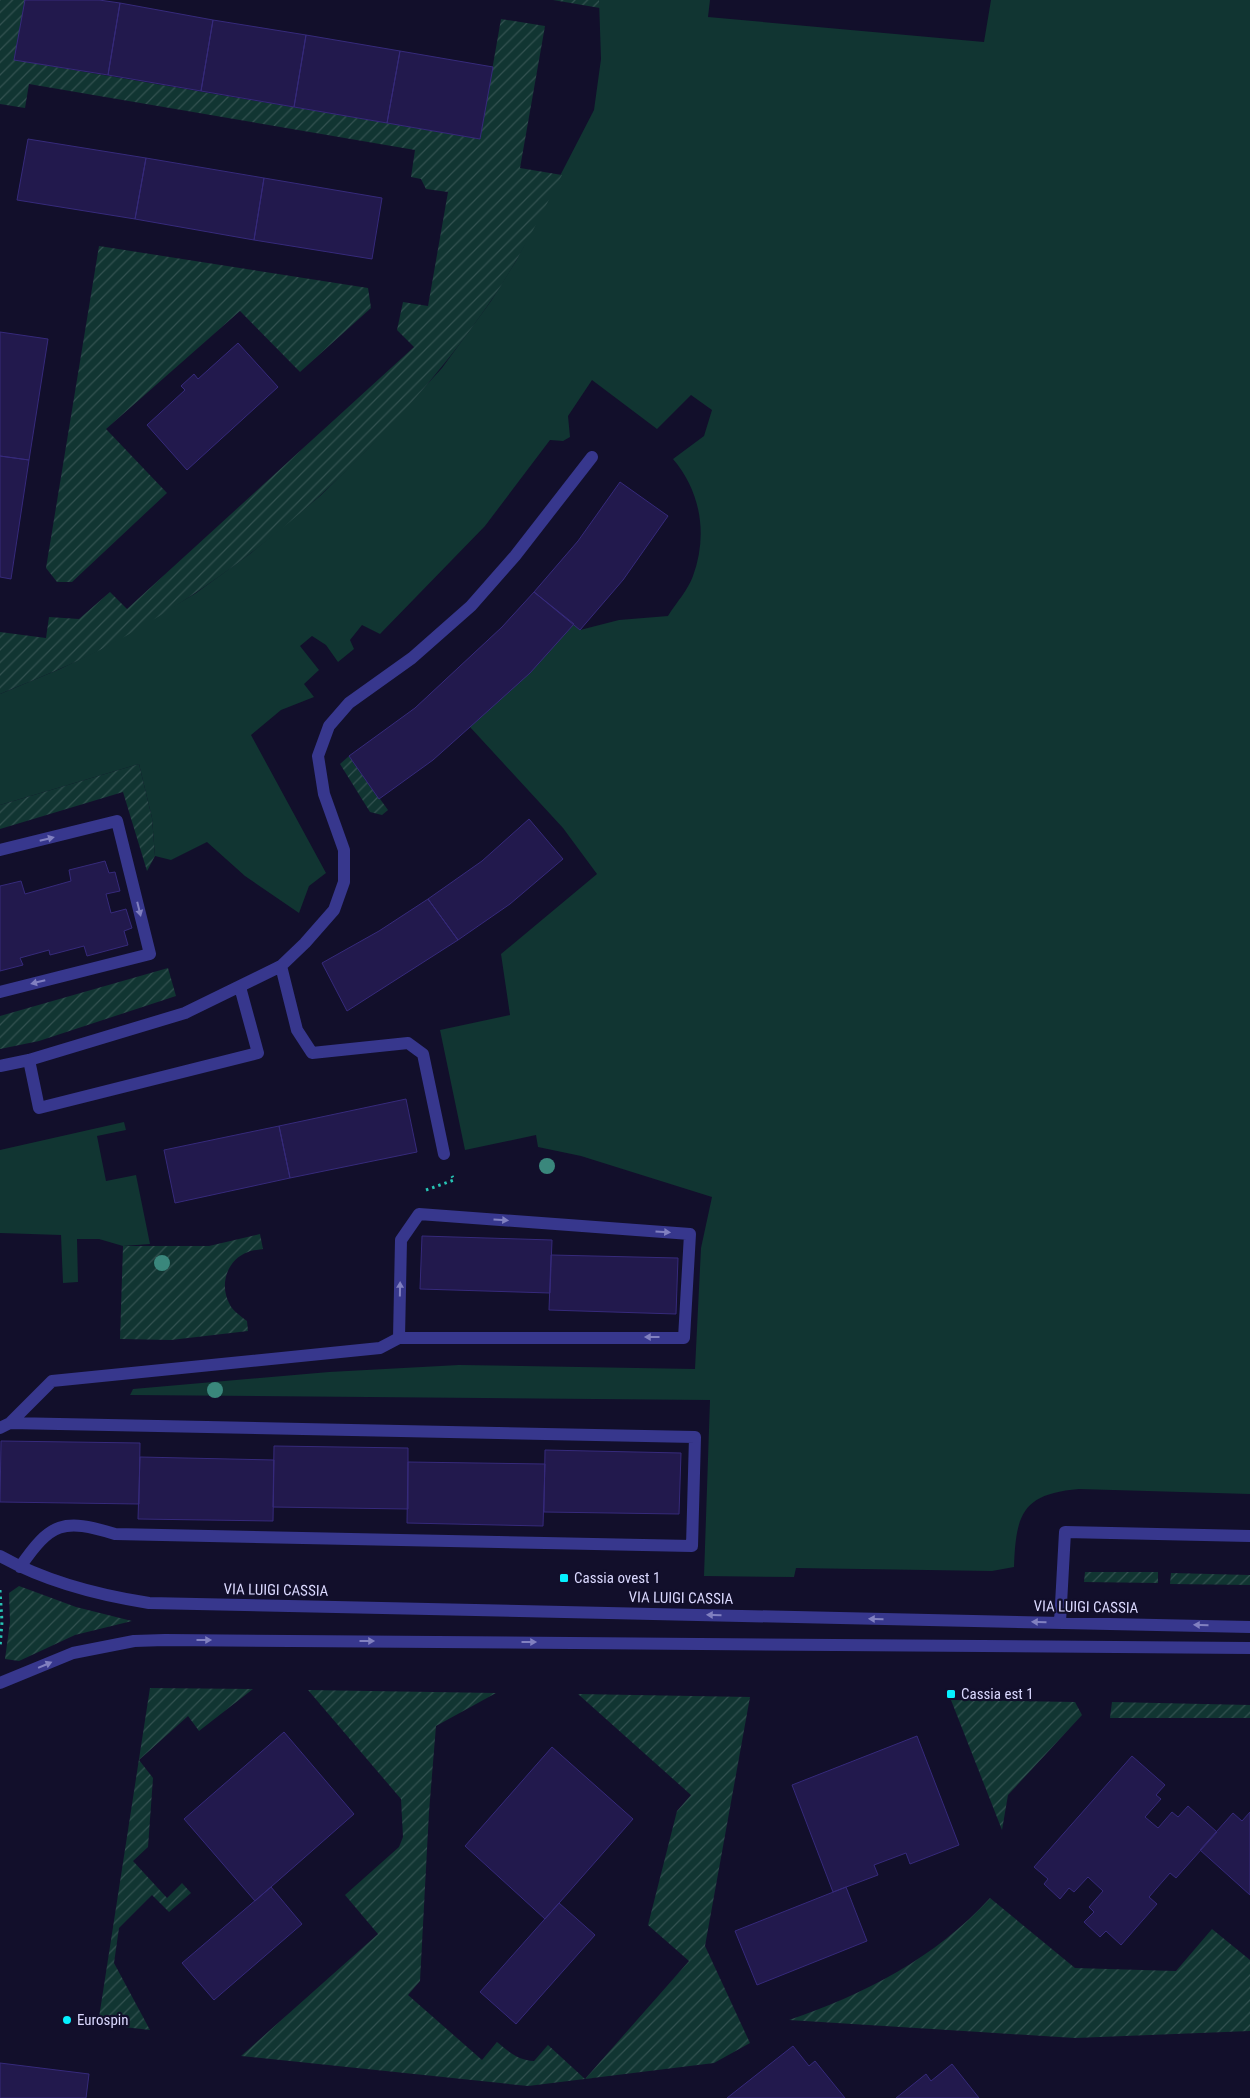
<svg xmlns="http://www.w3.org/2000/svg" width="1250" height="2098" viewBox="0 0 1250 2098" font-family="'Roboto Condensed',sans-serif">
  <defs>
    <pattern id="garden-furrows" width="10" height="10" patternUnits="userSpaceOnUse" patternTransform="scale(1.25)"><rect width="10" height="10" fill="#113532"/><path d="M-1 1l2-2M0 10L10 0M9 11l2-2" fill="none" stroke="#335251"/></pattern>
  </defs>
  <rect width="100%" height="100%" fill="#120f2b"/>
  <path fill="#113532" d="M 599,0 L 710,0 L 708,17 L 984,42 L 991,0 L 1250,0 L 1250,1494 L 1079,1489 C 1022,1494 1016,1514 1014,1567 L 992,1571 L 796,1568 L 794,1577 L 704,1576 L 710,1400 L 130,1395 L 133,1389 L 329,1372 L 459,1365 L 695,1369 L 701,1248 L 712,1197 L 581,1156 L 538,1147 L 536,1135 L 465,1150 L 440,1030 L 510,1015 L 501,954 L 597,874 L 563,828 L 470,727 L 574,624 L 580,630 L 619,620 L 668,616 C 676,603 688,590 693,576 C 708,535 701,492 673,459 L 704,436 L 712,410 L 691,395 L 657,429 L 592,380 L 568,416 L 570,437 L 563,441 L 550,440 L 485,526 L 380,634 L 362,625 L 350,640 L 354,649 L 338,662 L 326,645 L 312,636 L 300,646 L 319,670 L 304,684 L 314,697 L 281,710 L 251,735 L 326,873 L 309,886 L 299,913 L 245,876 L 207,842 L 171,860 L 155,856 L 152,818 L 139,764 L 0,805 L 0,694 L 60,669 L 107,646 L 196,593 L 251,553 L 320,496 L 368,449 L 442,368 L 491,301 L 516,261 L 594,110 L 601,59 Z
    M 124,1122 L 126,1130 L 97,1136 L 106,1181 L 136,1175 L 150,1244 L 123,1246 L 99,1239 L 77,1239 L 78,1282 L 63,1283 L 61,1235 L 0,1233 L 0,1150 Z"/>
  <path fill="url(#garden-furrows)" d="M 0,0 L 25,0 L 15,60 L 480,139 L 501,19 L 545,26 L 520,168 L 562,175 C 539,218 518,262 490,302 C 392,444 259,564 108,646 C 73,664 36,679 0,694 L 0,632 L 46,638 L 49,617 L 79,619 L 110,592 L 127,609 L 414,347 L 397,330 L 403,302 L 428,306 L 448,192 L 426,189 L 421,179 L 411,177 L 415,150 L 29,84 L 25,108 L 0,104 Z
    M 553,0 L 599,0 L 600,8 Z
    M 99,246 L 368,288 L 371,308 L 300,372 L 240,311 L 106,429 L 167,493 L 72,582 L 57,582 L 46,568 Z
    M 349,756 L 388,810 L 382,815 L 370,812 L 340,764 Z
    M 139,764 L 152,818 L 155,856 L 147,871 L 123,792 L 0,829 L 0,805 Z
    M 168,968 L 176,996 L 39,1041 L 0,1049 L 0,1016 Z
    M 260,1234 L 263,1249 C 258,1250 252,1250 248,1252 C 226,1260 219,1286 230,1305 C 233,1311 242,1317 247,1321 L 248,1331 L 171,1340 L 120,1339 L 123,1246 L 209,1246 Z
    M 1085,1572 L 1158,1572 L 1158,1583 L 1084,1582 Z
    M 1171,1573 L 1250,1575 L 1250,1585 L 1170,1584 Z
    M 19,1586 L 76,1607 L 132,1621 L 75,1635 L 19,1661 L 5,1659 L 10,1622 L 9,1593 Z
    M 150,1688 L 253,1689 L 199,1731 L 188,1716 L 139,1760 L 153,1778 L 148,1847 L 133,1861 L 167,1898 L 182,1883 L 191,1893 L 169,1912 L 152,1895 L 119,1928 L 114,1963 L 150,2030 L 98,2024 Z
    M 308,1690 L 496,1693 L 436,1726 L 429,1812 L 420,1981 L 408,1995 L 482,2060 L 497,2042 C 509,2052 518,2060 534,2061 L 548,2045 L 585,2079 L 689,1961 L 648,1925 L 677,1811 L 691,1795 L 578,1694 L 750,1697 L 705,1946 L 750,2043 L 714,2063 L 528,2086 L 241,2056 L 378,1934 L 345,1895 L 399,1847 L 403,1837 L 401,1799 Z
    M 951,1700 L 1075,1702 L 1082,1715 L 1008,1795 L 1002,1830 Z
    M 1112,1702 L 1250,1705 L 1250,1718 L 1110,1718 Z
    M 990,1898 L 1075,1968 L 1176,1971 L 1212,1929 L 1250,1960 L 1250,2031 L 1075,2038 L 789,2020 C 865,1994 935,1958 990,1898 Z"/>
  <path fill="#22194d" stroke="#362a7b" d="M 25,0 L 99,0 L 120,3 L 108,75 L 14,60 Z
    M 120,3 L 213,20 L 201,91 L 108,75 Z
    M 213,20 L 306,35 L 294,107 L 201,91 Z
    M 306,35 L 400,51 L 387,123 L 294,107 Z
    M 400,51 L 493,67 L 480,139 L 387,123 Z
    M 28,139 L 146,158 L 135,219 L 17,200 Z
    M 146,158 L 264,178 L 254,240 L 135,219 Z
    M 264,178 L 382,198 L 372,259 L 254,240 Z
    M 0,332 L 48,339 L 29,460 L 0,456 Z
    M 238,343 L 278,387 L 187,470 L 147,425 L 185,390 L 181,386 L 194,374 L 198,379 Z
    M 0,456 L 29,460 L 11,579 L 0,577 Z
    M 620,482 L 668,516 L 623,580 L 580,630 L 534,592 L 578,541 Z
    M 534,592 L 574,624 L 530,673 L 470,727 L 433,760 L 379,799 L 349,756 L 415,708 L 502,627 Z
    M 529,819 L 563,859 L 510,904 L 458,940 L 428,899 L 482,861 Z
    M 105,861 L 109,873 L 115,872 L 120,891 L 106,894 L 111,913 L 126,909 L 132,928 L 124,931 L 128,945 L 87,956 L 84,946 L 50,955 L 49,950 L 20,958 L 23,965 L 0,971 L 0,886 L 21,881 L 25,894 L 71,881 L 69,870 Z
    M 428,899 L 458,940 L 347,1011 L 322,963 L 379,931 Z
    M 406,1099 L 417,1152 L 290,1178 L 279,1126 Z
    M 279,1126 L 290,1178 L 175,1203 L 164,1150 Z
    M 422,1236 L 552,1240 L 550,1293 L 420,1289 Z
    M 551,1255 L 678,1258 L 676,1314 L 549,1310 Z
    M 1,1441 L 140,1443 L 139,1504 L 0,1502 Z
    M 274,1446 L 408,1448 L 408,1509 L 273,1507 Z
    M 545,1450 L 681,1453 L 679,1514 L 544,1512 Z
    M 140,1457 L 274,1460 L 273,1521 L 138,1519 Z
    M 408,1462 L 545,1464 L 543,1526 L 407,1523 Z
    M 284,1732 L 354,1814 L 255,1901 L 184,1819 Z
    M 917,1736 L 959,1845 L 910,1864 L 906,1853 L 874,1865 L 878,1875 L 833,1892 L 792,1785 Z
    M 552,1747 L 633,1819 L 545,1919 L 465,1846 Z
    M 1132,1756 L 1165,1785 L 1156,1795 L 1161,1799 L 1145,1817 L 1158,1828 L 1172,1812 L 1178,1817 L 1188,1806 L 1217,1832 L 1176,1878 L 1170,1873 L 1149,1897 L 1157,1904 L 1121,1945 L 1106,1931 L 1100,1937 L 1084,1922 L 1094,1912 L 1089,1907 L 1103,1891 L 1088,1877 L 1074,1892 L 1069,1888 L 1060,1899 L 1044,1884 L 1048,1879 L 1034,1867 Z
    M 1250,1812 L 1250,1895 L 1200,1850 L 1233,1813 L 1242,1821 Z
    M 271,1887 L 302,1924 L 214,2000 L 182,1963 Z
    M 846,1887 L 867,1941 L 757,1985 L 735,1931 Z
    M 559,1903 L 595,1935 L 516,2024 L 480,1992 Z
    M 793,2046 L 809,2066 L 815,2061 L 845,2098 L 727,2098 Z
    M 0,2063 L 89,2074 L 86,2098 L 0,2098 Z
    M 952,2064 L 979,2098 L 896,2098 L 926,2074 L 931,2081 Z"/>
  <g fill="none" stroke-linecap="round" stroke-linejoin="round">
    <path stroke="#27c4b4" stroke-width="3" stroke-dasharray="2.5 4" stroke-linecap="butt" d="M 426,1190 L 454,1180 L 452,1176
      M 0,1590 L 2,1622 L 0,1648"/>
    <path stroke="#37378d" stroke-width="12" d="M 0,850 L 117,821 L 150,954 L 0,992
      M 281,966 L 297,1030 L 312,1053 L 408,1043 L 423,1054 L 444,1154
      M 29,1060 L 39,1108 L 258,1053 L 240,987
      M 0,1066 L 29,1060 L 185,1013 L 281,966 L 305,943 L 334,910 L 344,882 L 344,850 L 324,794 L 318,756 L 329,726 L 349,703 L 412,658 L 471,606 L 515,556 L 592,457
      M 10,1423 L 695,1437 L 692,1546 L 115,1534 C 63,1518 51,1522 20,1567
      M 0,1428 L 10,1423 L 52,1381 L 380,1348 L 399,1338 L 684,1338 L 690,1234 L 419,1214 L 401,1240 L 399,1338
      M 0,1556 C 46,1582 97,1595 149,1603 L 1250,1627
      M 1060,1622 L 1065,1532 L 1250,1536
      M 0,1683 L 73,1653 L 134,1641 L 165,1640 L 1250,1648"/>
  </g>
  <g fill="#3a877c">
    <circle cx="547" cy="1166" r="8"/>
    <circle cx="162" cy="1263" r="8"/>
    <circle cx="215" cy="1390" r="8"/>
  </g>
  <defs><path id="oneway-solid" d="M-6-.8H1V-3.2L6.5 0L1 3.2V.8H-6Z" transform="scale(1.25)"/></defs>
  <g fill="#8180c0">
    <use href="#oneway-solid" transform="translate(47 839) rotate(-14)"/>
    <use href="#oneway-solid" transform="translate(139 909) rotate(76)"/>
    <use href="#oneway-solid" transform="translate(38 982) rotate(166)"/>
    <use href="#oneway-solid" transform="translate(501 1220) rotate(4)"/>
    <use href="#oneway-solid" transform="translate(663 1232) rotate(4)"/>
    <use href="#oneway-solid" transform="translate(400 1289) rotate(-89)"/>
    <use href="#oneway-solid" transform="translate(652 1337) rotate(-180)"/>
    <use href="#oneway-solid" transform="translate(714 1615) rotate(-179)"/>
    <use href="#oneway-solid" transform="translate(876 1619) rotate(-179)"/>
    <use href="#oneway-solid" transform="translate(1039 1622) rotate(-179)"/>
    <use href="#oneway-solid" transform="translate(1201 1625) rotate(-179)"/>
    <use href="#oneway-solid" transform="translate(204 1640)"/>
    <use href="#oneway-solid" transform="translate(367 1641)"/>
    <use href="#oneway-solid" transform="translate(529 1642)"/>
    <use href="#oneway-solid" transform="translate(45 1665) rotate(-23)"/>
  </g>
  <g fill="#05f1ff" stroke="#120f2b" stroke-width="2">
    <rect x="559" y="1573" width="10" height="10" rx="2.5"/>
    <rect x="946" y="1689" width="10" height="10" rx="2.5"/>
    <circle cx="67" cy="2020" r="5"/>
  </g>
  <g text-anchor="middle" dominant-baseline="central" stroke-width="4.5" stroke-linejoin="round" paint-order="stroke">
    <g font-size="15" fill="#dbd9ff" stroke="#120f2b" text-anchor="start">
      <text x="574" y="1578">Cassia ovest 1</text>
      <text x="961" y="1694">Cassia est 1</text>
      <text x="77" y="2020">Eurospin</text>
    </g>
    <g font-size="15" fill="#dbd9ff" stroke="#120f2b">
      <text transform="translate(276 1590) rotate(1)">VIA LUIGI CASSIA</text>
      <text transform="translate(681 1598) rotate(1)">VIA LUIGI CASSIA</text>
      <text transform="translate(1086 1607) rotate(1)">VIA LUIGI CASSIA</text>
    </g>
  </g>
</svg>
